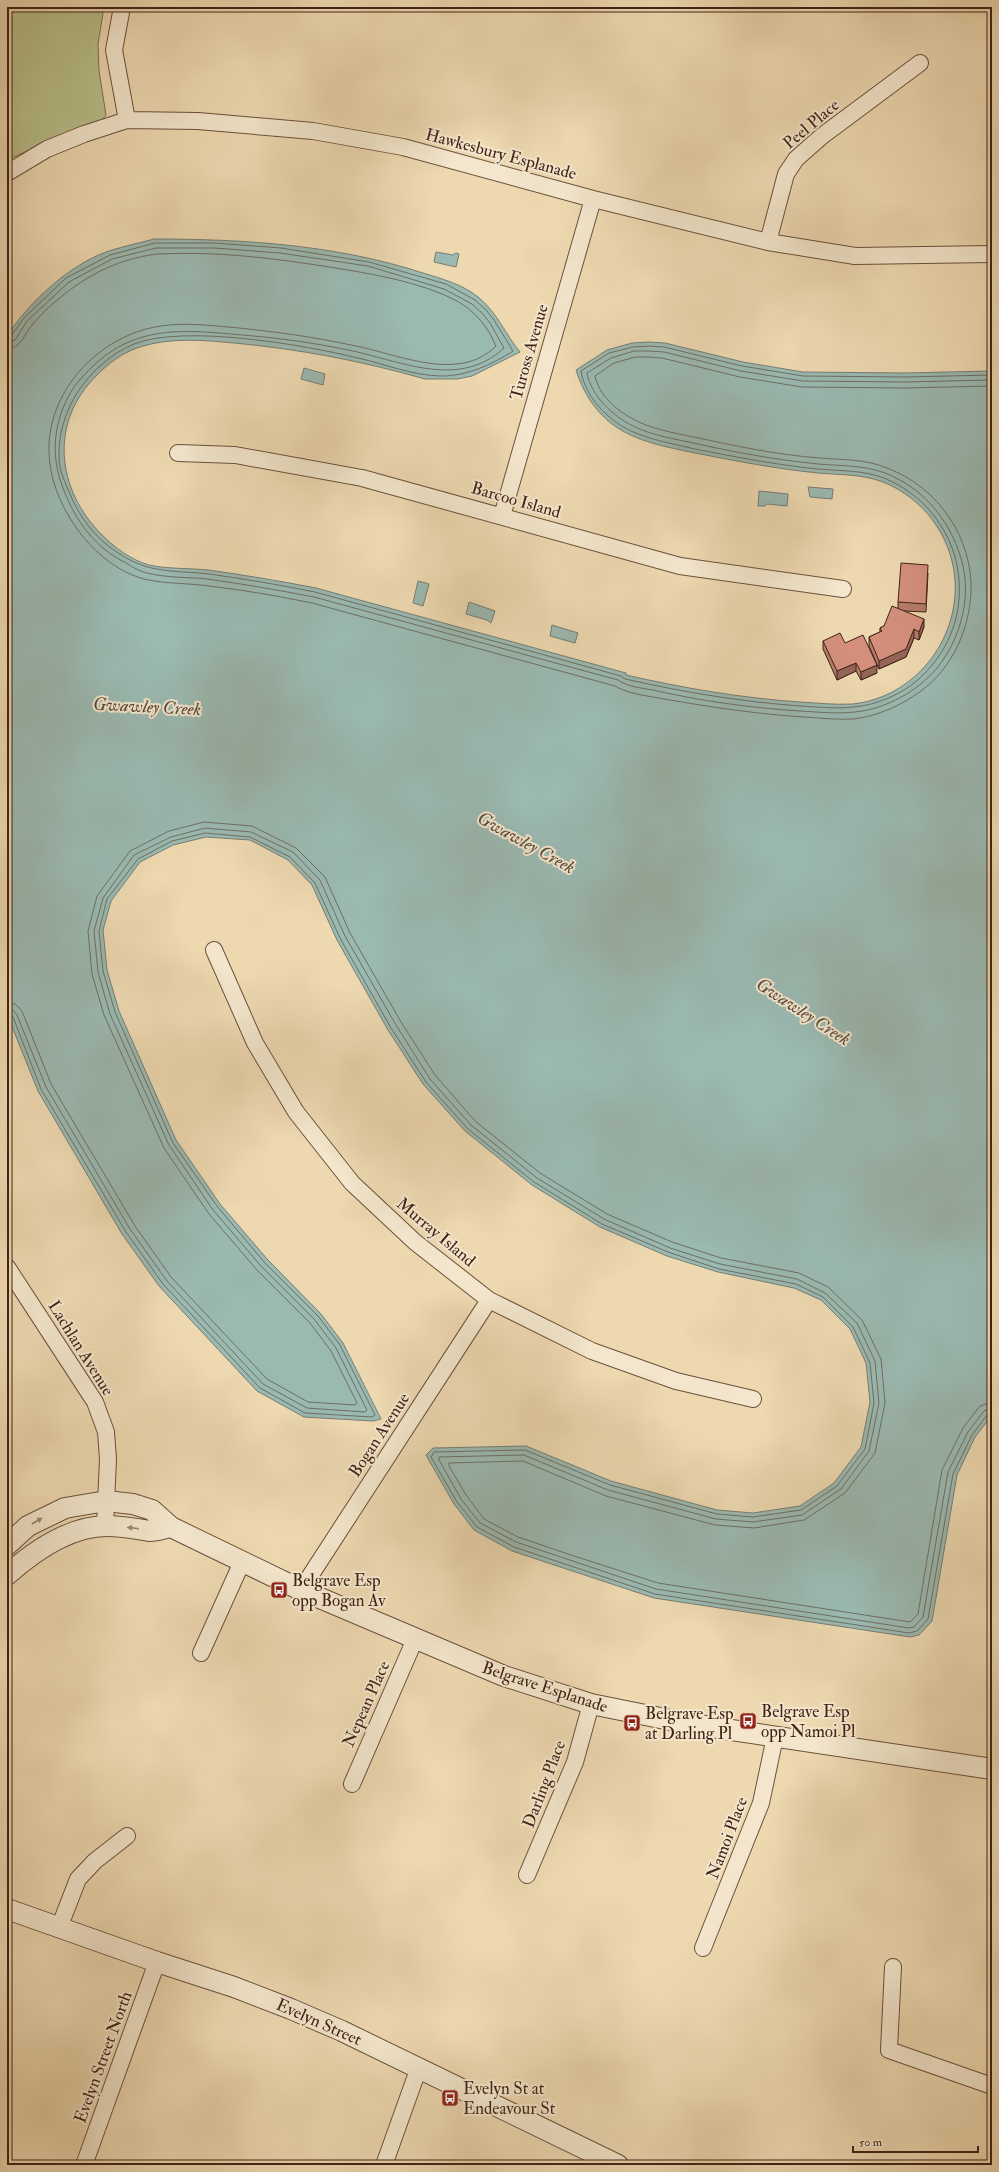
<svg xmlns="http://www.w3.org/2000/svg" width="999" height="2172" viewBox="0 0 999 2172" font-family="'IM FELL Double Pica',serif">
  <rect width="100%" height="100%" fill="#edd8b0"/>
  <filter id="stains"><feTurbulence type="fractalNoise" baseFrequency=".005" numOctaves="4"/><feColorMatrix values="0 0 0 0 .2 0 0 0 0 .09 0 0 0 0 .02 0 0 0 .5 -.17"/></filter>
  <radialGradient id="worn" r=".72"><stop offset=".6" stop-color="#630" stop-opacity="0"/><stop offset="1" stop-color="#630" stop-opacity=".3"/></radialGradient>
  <path fill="#b8bf8b" stroke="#7c7050" d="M 7,7 L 104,7 L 98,44 L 99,71 L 106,115 L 102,120 L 63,135 L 7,160 Z"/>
  <path fill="#9ab9b1" stroke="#767d73" d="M 154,239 C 245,239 337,245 423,273 C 442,279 462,284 478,297 C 497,312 505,334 520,352 L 472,376 L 457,379 L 425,379 C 362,361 299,349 234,343 C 201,340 169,337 137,348 C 122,353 108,364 97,375 C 49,422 56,489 102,535 C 114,547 131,560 149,565 C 167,569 189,568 208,570 C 244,575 280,581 316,588 L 626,673 L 626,675 C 683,688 741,698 800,702 C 817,703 836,705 853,704 C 915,697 959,640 955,580 C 952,536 923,498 883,482 C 862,474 840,475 818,473 C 777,469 736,461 695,453 C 667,447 636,442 612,424 C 594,410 583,392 576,370 L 607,350 L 632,343 L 649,342 L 665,343 L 743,362 L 803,372 L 905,373 L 992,371 L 992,1415 L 975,1437 L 957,1475 L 932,1621 L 919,1635 L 910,1637 L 654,1598 L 512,1551 L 474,1530 L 454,1504 L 426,1455 L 433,1448 L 526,1446 L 611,1481 L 717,1510 L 753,1513 L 800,1506 L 834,1483 L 861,1447 L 870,1402 L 866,1363 L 850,1329 L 821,1300 L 794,1288 L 718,1272 L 667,1256 L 600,1227 L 532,1185 L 465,1131 L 423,1084 L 388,1030 L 337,940 L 312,885 L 288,860 L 250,840 L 206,837 L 173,845 L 140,862 L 111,901 L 103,930 L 107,970 L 119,1011 L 176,1140 L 220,1204 L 268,1260 L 321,1314 L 343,1343 L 381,1419 L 373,1421 L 304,1417 L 257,1391 L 159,1286 L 122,1234 L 38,1091 L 7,1014 L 7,336 C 29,302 70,264 109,251 C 124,246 140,243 154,239 Z
    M 436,252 L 453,255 L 456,253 L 459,254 L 456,267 L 434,262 Z
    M 304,368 L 325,374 L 323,385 L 301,379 Z
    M 808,487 L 833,489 L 832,499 L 810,497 Z
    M 759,491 L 788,494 L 787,506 L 767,504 L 765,506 L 758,506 Z
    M 418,581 L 429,584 L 423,606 L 413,603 Z
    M 469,602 L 495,611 L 491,623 L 487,620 L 466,614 Z
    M 552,625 L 578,633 L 575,643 L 550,636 Z"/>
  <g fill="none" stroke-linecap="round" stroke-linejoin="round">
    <path stroke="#6e6e64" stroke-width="1" d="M 7,337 L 11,336 L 24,318 L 66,278 L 110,255 L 155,243 L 214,243 L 281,248 L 369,262 L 446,284 L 475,300 L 486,310 L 494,320 L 513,351 C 493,364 467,376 442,376 C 414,376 385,364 358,358 C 305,345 184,324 134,344 C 112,353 92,371 79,390 C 64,412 56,441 60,468 C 62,476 66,484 69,492 C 83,525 102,546 134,562 C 157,573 184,571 209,574 C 245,579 280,585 315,592 L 621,676 L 625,679 C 683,692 742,702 801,706 C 818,707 837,709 854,707 C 877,705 902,694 919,679 C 947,653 962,619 959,580 C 956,535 926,495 884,478 C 863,470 840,471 818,469 C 777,465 736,457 695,449 C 674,444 651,440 631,431 C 608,420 585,397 581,371 L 609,353 L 633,347 L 649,346 L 664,347 L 742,366 L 803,376 L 905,377 L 992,375
      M 7,343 L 15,340 L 27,321 L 69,282 L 112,259 L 156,248 L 214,248 L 280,253 L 368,266 L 444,289 L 472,304 L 482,313 L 490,323 L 504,348 C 460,389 403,362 353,351 C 316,343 279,338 242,335 C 186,330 136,324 92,367 C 83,376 74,385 68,397 C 53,426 51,458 63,488 C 76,522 95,548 128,564 C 134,568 141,572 147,573 C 167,578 188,577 207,579 C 243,584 278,590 314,597 L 618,680 C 628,687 642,688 653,690 C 701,701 751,708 800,711 C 818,712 837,714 855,712 C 885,709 917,692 937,668 C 959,641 971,601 963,566 C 953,524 926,489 885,473 C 864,465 841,466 818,464 C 778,460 738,453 698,444 C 676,439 653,436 633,426 C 613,416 591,396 587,373 L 611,358 L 634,351 L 649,351 L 664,352 L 741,371 L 803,381 L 905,382 L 992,380
      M 7,349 C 21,348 24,335 32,325 C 52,301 85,276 114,265 C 126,260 145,255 158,254 C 215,251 273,258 329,267 C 368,273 422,282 457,301 C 475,311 488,327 496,346 C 458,384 396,353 351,345 C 314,337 277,332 239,328 C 214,326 186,322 161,326 C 118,332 78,362 60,401 C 42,438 47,478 67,513 C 83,542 111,570 144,579 C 165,584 188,583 209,586 C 244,590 278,596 312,603 L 615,686 C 628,694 649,696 664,699 C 710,707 757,714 804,717 C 820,718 838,720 854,719 C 878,716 902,705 921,691 C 952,668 969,631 971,592 C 973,538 938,487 887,468 C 866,459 843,460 820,458 C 778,455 735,446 694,437 C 674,433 651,429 633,419 C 616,410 599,395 595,376 L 614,363 L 635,357 L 649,357 L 662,358 L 740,377 L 802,387 L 905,388 L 992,386
      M 7,1003 L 15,1004 L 22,1011 L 51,1084 L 135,1226 L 171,1277 L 267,1379 L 308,1402 L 355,1405 L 357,1403 L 331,1351 L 310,1323 L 257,1270 L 209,1214 L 164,1148 L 104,1015 L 92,974 L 88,931 L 97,896 L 130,851 L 169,831 L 204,822 L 252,826 L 296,848 L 325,877 L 350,933 L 401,1022 L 435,1075 L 475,1121 L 540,1173 L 607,1214 L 672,1242 L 721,1258 L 799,1273 L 828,1287 L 862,1320 L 881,1359 L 885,1403 L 875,1453 L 845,1493 L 804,1520 L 754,1528 L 715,1525 L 606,1496 L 523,1461 L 449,1463 L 449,1466 L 466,1495 L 484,1519 L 518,1537 L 574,1556 L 658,1583 L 910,1622 L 918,1614 L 942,1470 L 963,1428 L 980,1406 L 992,1402
      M 7,1009 L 13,1010 L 17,1015 L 46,1087 L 130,1229 L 167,1281 L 263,1384 L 307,1408 L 365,1412 L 367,1410 L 336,1348 L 314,1319 L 261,1266 L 213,1210 L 169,1145 L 110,1014 L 98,972 L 94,931 L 103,898 L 134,855 L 171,837 L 205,828 L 251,832 L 293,852 L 320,880 L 345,936 L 396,1025 L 430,1079 L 471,1125 L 537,1178 L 604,1219 L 670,1248 L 720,1264 L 797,1279 L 825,1293 L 857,1323 L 875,1361 L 879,1403 L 869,1451 L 841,1489 L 802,1515 L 753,1522 L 716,1519 L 608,1490 L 524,1455 L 439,1457 L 439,1460 L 461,1499 L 480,1523 L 516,1542 L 656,1589 L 909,1628 L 914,1627 L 923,1617 L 948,1472 L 968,1432 L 984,1411 L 992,1408
      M 7,1014 L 13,1017 L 41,1089 L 126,1232 L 163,1284 L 260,1388 L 305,1413 L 372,1417 L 375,1415 L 340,1345 L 318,1316 L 265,1263 L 217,1206 L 173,1143 L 115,1012 L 103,971 L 99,931 L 107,899 L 138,859 L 172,841 L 205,833 L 250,837 L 290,857 L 315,883 L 340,938 L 391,1028 L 426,1082 L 468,1129 L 534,1182 L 602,1224 L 668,1252 L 719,1269 L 796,1284 L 823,1297 L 853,1327 L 870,1363 L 874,1403 L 865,1449 L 837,1486 L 801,1510 L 753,1517 L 717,1514 L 610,1485 L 525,1450 L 434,1452 L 431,1457 L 457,1502 L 477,1527 L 514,1547 L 655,1594 L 909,1633 L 917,1631 L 928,1619 L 953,1474 L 972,1435 L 987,1415 L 992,1413"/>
    <defs>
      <path id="minor" d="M 122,7 L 114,50 L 127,120
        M 7,173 L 47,149 L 84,134 L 127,120 L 198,121 L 313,131 L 403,147 L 593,199 L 768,242 L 855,256 L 992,254
        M 768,242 L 786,174 L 796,159 L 822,136 L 920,63
        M 178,453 L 235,455 L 362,478 L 680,566 L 843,589
        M 502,516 L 593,199
        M 214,950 L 255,1043 L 296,1112 L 352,1183 L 415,1242 L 489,1300 L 592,1351 L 676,1381 L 753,1399
        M 7,1267 L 95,1402 L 106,1432 L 108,1459 L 105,1526
        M 301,1590 L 489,1300
        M 201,1653 L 242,1562
        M 352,1784 L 415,1639
        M 527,1875 L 575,1762 L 591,1704
        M 59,1928 L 78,1879 L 95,1861 L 127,1836
        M 703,1948 L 761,1803 L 775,1737
        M 893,1967 L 889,2050 L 992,2086
        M 84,2165 L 157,1962
        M 384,2165 L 418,2070"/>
      <path id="tertiary" d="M 7,1545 L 28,1526 L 65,1508 L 106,1501 L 133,1504 L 152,1510 L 171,1527 L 301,1590 L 504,1676 L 591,1704 L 685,1723 L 992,1769
        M 7,1575 C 34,1551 69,1526 107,1526 C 122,1526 136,1529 150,1531 C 157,1531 165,1528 171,1527
        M 7,1909 L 157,1962 L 234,1987 L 291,2009 L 342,2031 L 618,2165"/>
    </defs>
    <use href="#minor" stroke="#6c503c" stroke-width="18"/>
    <use href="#tertiary" stroke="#6c503c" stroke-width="22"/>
    <use href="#minor" stroke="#f3e6cc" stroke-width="16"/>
    <use href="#tertiary" stroke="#f3e6cc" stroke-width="20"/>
  </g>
  <path fill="#b57b6b" stroke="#412216" d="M 928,573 L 926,612 L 904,611 L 924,627 L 919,640 L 914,638 L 906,657 L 879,669 L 869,646 L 869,637 L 880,632 L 880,628 L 884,626 L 898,608 L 898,602 Z
    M 823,641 L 845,643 L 877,673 L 861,680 L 856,671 L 837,680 L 823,649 Z"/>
  <path fill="#946457" stroke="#412216" d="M 924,619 L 924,627 L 919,640 L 919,632 Z
    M 914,629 L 914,638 L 906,657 L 879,669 L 879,661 Z
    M 856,663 L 856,671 L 837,680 L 837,671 Z
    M 877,665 L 877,673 L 861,680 L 861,672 Z"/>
  <path fill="#d38f7c" stroke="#412216" d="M 901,563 L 928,565 L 926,604 L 898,602 Z
    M 892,606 L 924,619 L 919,632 L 914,629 L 906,649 L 879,661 L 869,637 L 882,631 L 880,628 L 884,626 Z
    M 840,633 L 845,643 L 863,635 L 877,665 L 861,672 L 856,663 L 837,671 L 823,641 Z"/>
  <defs><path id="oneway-solid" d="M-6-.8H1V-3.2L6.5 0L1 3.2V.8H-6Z"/></defs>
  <g fill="#9a8471">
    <use href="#oneway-solid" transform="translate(37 1521) rotate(-30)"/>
    <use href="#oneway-solid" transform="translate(133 1528) rotate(-173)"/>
  </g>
  <defs>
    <symbol id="bus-square" viewBox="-11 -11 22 22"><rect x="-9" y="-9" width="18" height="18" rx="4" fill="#8f2418" stroke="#f3e6cc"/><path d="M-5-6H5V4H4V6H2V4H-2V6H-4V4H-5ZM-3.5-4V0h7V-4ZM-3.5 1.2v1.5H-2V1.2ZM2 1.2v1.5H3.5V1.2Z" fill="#fff"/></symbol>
  </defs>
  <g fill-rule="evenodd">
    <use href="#bus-square" x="269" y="1580" width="20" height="20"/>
    <use href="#bus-square" x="738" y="1711" width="20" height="20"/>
    <use href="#bus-square" x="622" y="1713" width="20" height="20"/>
    <use href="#bus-square" x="440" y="2088" width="20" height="20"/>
  </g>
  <g text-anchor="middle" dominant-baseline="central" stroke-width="4" stroke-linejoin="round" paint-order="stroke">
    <g font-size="17" fill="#412216" stroke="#f3e6cc">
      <text transform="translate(811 124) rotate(-40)">Peel Place</text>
      <text transform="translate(501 154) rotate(15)">Hawkesbury Esplanade</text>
      <text transform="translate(529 352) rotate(-74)">Tuross Avenue</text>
      <text transform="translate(516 500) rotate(16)">Barcoo Island</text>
      <text transform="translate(436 1232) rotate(40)">Murray Island</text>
      <text transform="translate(81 1348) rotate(58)">Lachlan Avenue</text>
      <text transform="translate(379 1435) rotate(-57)">Bogan Avenue</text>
      <text transform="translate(545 1687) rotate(18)">Belgrave Esplanade</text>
      <text transform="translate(366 1704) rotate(-66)">Nepean Place</text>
      <text transform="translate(544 1784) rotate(-69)">Darling Place</text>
      <text transform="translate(727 1838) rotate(-69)">Namoi Place</text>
      <text transform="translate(319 2022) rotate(24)">Evelyn Street</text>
      <text transform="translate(103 2057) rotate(-70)">Evelyn Street North</text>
    </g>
    <g font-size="17" fill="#412216" stroke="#f3e6cc" text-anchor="start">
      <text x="292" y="1580">Belgrave Esp<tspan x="292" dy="20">opp Bogan Av</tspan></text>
      <text x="761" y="1711">Belgrave Esp<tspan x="761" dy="20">opp Namoi Pl</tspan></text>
      <text x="645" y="1713">Belgrave Esp<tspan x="645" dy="20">at Darling Pl</tspan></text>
      <text x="463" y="2088">Evelyn St at<tspan x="463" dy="20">Endeavour St</tspan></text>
    </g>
    <g font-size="18" font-style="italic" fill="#57483d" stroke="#f3e6cc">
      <text transform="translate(147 707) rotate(3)">Gwawley Creek</text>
      <text transform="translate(526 843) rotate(29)">Gwawley Creek</text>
      <text transform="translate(803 1012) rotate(33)">Gwawley Creek</text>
    </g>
  </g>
  <rect width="999" height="2172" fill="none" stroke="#edd8b0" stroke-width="24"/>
  <rect x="8" y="8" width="983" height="2156" fill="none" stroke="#412216" stroke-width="2"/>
  <rect x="12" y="12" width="975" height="2148" fill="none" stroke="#412216"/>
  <path d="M853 2146v6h125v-6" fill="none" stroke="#412216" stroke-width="2"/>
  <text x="859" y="2146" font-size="12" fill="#412216" stroke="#f3e6cc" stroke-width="3" paint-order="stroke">50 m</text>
  <rect width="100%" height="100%" filter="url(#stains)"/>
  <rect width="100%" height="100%" fill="url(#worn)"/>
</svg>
